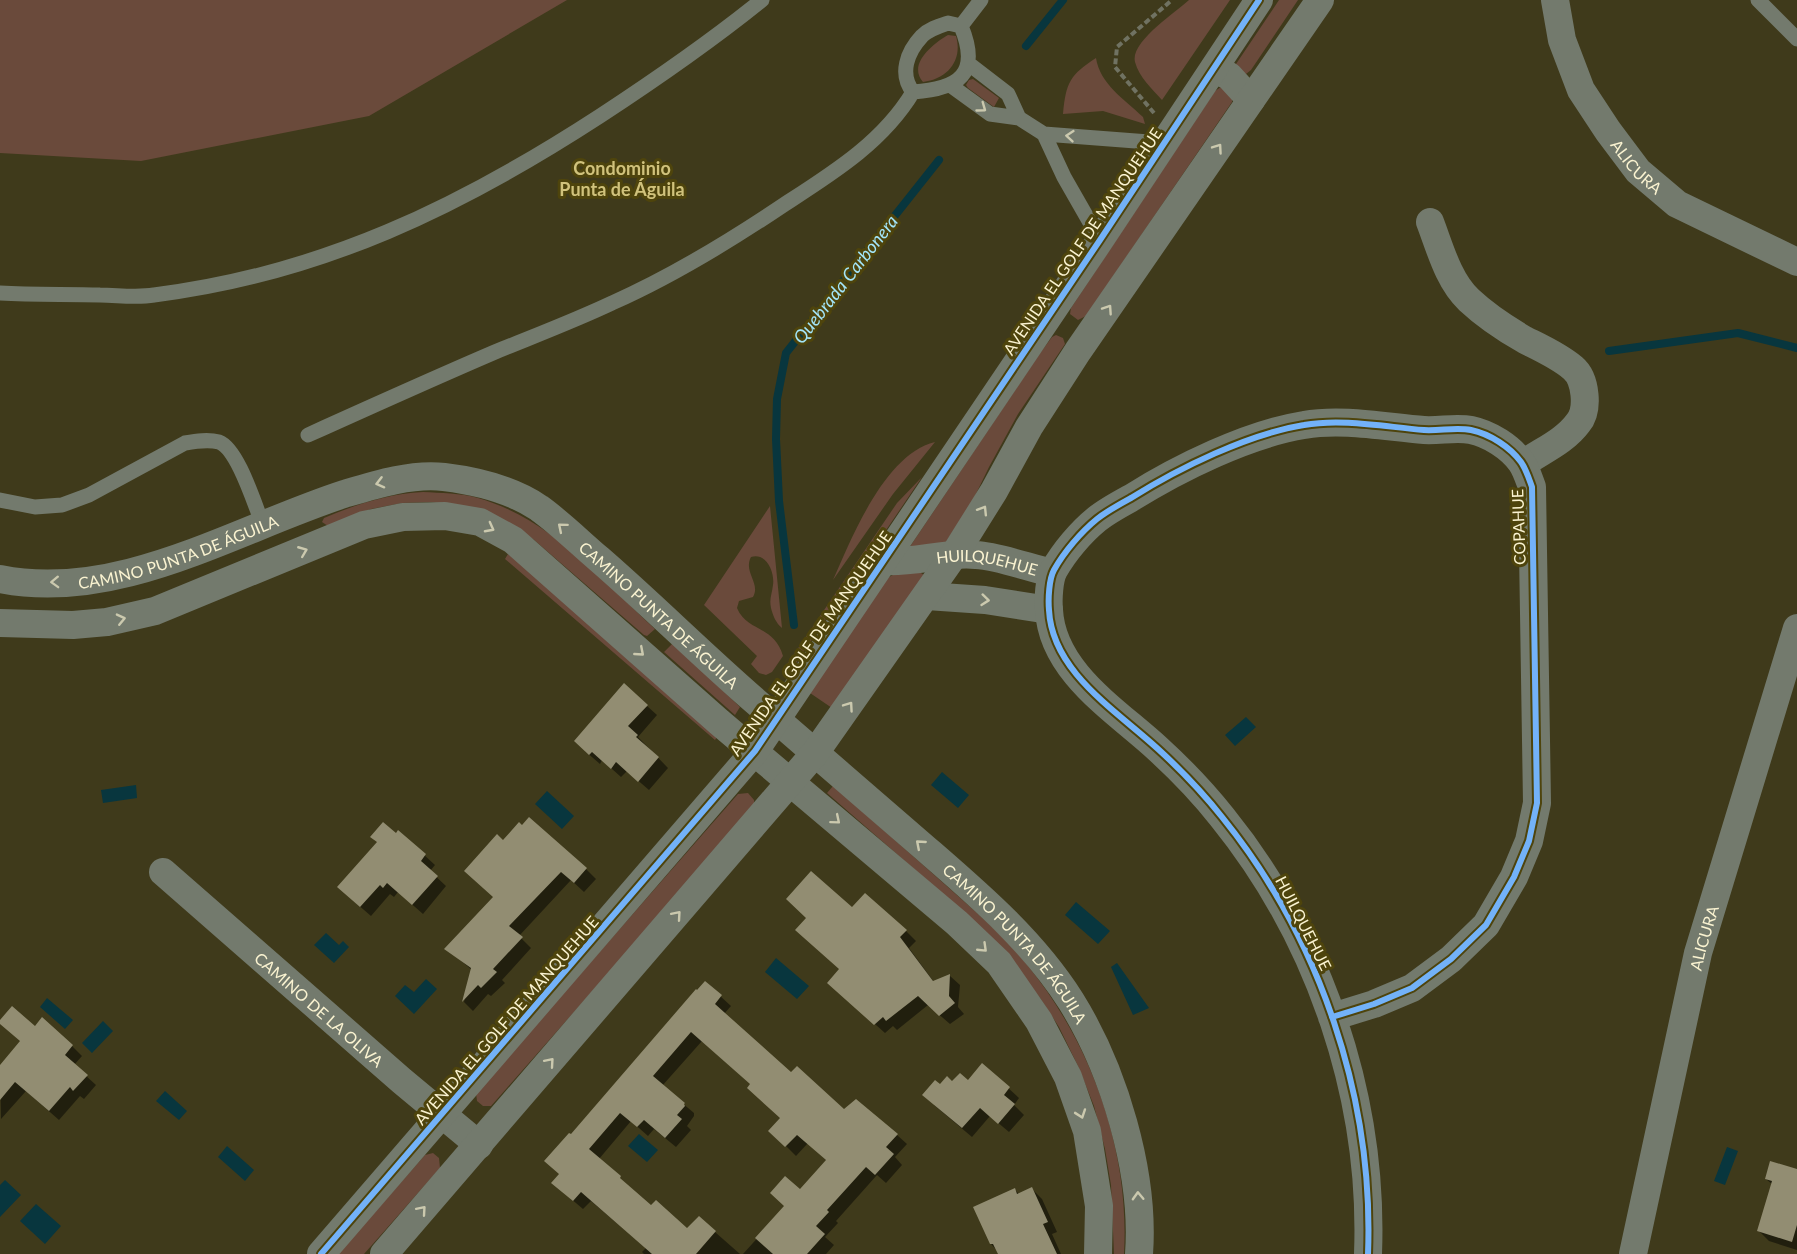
<svg xmlns="http://www.w3.org/2000/svg" width="1797" height="1254" viewBox="0 0 1797 1254" font-family="Lato,sans-serif">
  <rect width="100%" height="100%" fill="#3f3a1b"/>
  <path fill="#6a4a3b" d="M 0,0 L 567,0 L 369,116 L 141,161 L 0,153 Z
    M 1189,0 L 1230,0 L 1162,100 C 1152,89 1139,77 1135,62 C 1130,42 1176,12 1189,0 Z
    M 1279,0 L 1298,0 L 1251,70 L 1246,74 L 1237,70 L 1236,64 Z
    M 948,35 L 956,36 C 963,60 948,79 923,82 C 907,64 934,43 948,35 Z
    M 1096,58 C 1100,84 1124,99 1143,117 L 1145,124 L 1103,111 L 1063,114 C 1066,82 1070,75 1096,58 Z
    M 973,79 L 999,98 L 994,107 L 968,88 L 966,85 L 969,80 Z
    M 1221,87 L 1232,91 L 1232,102 L 1086,316 L 1078,320 L 1070,314 L 1071,308 L 1215,91 Z
    M 1056,335 L 1063,338 L 1065,344 L 1018,414 L 989,467 L 972,502 L 940,551 L 909,548 L 1038,356 L 1052,337 Z
    M 935,442 L 893,494 L 833,580 C 852,537 885,454 935,442 Z
    M 922,477 L 790,672 L 784,669 L 897,503 Z
    M 423,492 C 441,493 460,493 478,498 C 551,519 601,579 655,629 L 647,636 L 644,635 L 533,539 L 462,506 L 431,502 L 402,503 L 371,509 L 328,526 L 322,522 L 324,518 C 357,504 388,494 423,492 Z
    M 770,506 L 782,628 C 776,623 773,616 771,608 C 769,599 772,594 773,585 C 775,572 766,552 751,557 C 743,572 761,583 753,597 L 739,601 L 737,608 C 747,632 774,625 783,656 L 772,672 L 766,675 L 759,673 L 751,664 L 757,656 L 704,605 Z
    M 508,554 L 519,562 L 717,737 L 715,740 L 505,559 Z
    M 918,571 L 924,575 L 832,708 L 810,693 L 883,580 L 893,575 Z
    M 673,643 L 740,707 L 735,715 L 664,652 Z
    M 833,786 C 872,820 911,854 950,889 C 977,913 1005,937 1028,966 C 1092,1045 1130,1151 1124,1254 L 1114,1254 L 1111,1185 L 1105,1149 L 1094,1106 L 1078,1066 L 1059,1027 L 1040,998 L 977,924 L 827,793 Z
    M 748,793 L 754,800 L 754,808 L 491,1106 L 483,1106 L 477,1101 L 476,1093 L 738,794 Z
    M 433,1153 L 439,1158 L 440,1168 L 364,1254 L 338,1254 L 425,1155 Z"/>
  <path fill="#08363e" d="M 1246,717 L 1256,727 L 1235,746 L 1225,735 Z
    M 942,772 L 969,795 L 958,808 L 931,785 Z
    M 136,785 L 137,798 L 103,803 L 101,790 Z
    M 547,791 L 574,816 L 562,829 L 535,804 Z
    M 1076,902 L 1110,931 L 1098,944 L 1065,915 Z
    M 326,933 L 339,945 L 343,941 L 349,947 L 334,963 L 314,945 Z
    M 776,958 L 809,986 L 797,999 L 765,972 Z
    M 1117,963 L 1149,1008 L 1133,1015 L 1111,967 Z
    M 426,979 L 437,989 L 414,1014 L 395,996 L 405,985 L 414,992 Z
    M 47,998 L 73,1020 L 65,1029 L 40,1007 Z
    M 103,1021 L 113,1031 L 92,1053 L 82,1043 Z
    M 165,1091 L 187,1111 L 179,1120 L 156,1101 Z
    M 639,1134 L 658,1150 L 647,1162 L 628,1146 Z
    M 227,1146 L 254,1170 L 245,1181 L 218,1157 Z
    M 1727,1147 L 1738,1151 L 1725,1185 L 1714,1181 Z
    M 5,1180 L 21,1195 L 0,1217 L 0,1185 Z
    M 36,1204 L 61,1226 L 45,1244 L 20,1221 Z"/>
  <path fill="#0007" d="M 647,706 L 657,715 L 638,737 L 668,768 L 649,790 L 627,771 L 621,777 L 602,760 L 600,764 L 585,751 Z
    M 399,832 L 435,865 L 430,871 L 446,886 L 423,914 L 398,892 L 394,897 L 390,894 L 371,916 L 349,897 Z
    M 503,842 L 586,869 L 596,879 L 584,892 L 571,880 L 519,936 L 531,948 L 502,980 L 505,983 L 491,996 L 488,994 L 473,1011 L 464,1002 L 472,970 L 446,948 L 495,897 Z
    M 852,909 L 906,931 L 916,941 L 909,948 L 934,982 L 950,976 L 960,985 L 958,1007 L 964,1014 L 950,1024 L 928,1005 L 897,1030 L 893,1026 L 885,1033 L 839,992 L 840,970 Z
    M 706,983 L 731,1006 L 724,1014 L 791,1074 L 844,1111 L 897,1135 L 907,1144 L 895,1157 L 902,1165 L 886,1183 L 877,1175 L 836,1221 L 838,1223 L 825,1237 L 834,1245 L 826,1254 L 743,1254 L 827,1161 L 808,1143 L 796,1156 L 780,1140 L 781,1118 L 752,1085 L 702,1041 L 662,1086 L 694,1113 L 694,1116 L 687,1126 L 691,1130 L 676,1147 L 654,1129 L 648,1136 L 631,1121 L 599,1159 L 651,1207 L 687,1230 L 699,1218 L 740,1254 L 644,1254 L 642,1252 L 646,1248 L 591,1201 L 583,1209 L 563,1192 L 561,1175 L 571,1136 Z
    M 35,1028 L 72,1046 L 82,1056 L 74,1065 L 96,1085 L 84,1099 L 80,1096 L 59,1120 L 26,1091 L 1,1119 L 0,1067 Z
    M 983,1065 L 1019,1098 L 1014,1105 L 1024,1115 L 1009,1132 L 990,1116 L 972,1137 L 934,1105 L 940,1086 L 968,1082 Z
    M 1797,1171 L 1797,1250 L 1769,1241 L 1759,1231 L 1773,1185 L 1766,1179 Z
    M 1032,1189 L 1042,1199 L 1057,1232 L 1052,1234 L 1061,1254 L 1000,1254 L 991,1244 L 1015,1190 L 1019,1194 Z"/>
  <g fill="none" stroke-linecap="round" stroke-linejoin="round">
    <path stroke="#08363e" stroke-width="8" d="M 1026,46 L 1063,0
      M 1609,351 L 1738,333 L 1797,348
      M 794,625 L 779,501 L 776,439 L 777,399 L 786,353 L 939,160"/>
  </g>
  <path fill="#928d72" d="M 624,683 L 648,705 L 628,726 L 638,735 L 636,737 L 659,757 L 638,782 L 616,762 L 611,769 L 592,752 L 589,755 L 574,741 Z
    M 529,817 L 587,868 L 574,883 L 561,872 L 509,926 L 523,937 L 493,969 L 497,972 L 481,988 L 478,985 L 462,1002 L 471,968 L 444,949 L 493,897 L 464,871 L 497,834 L 503,840 L 519,822 L 522,825 Z
    M 383,822 L 396,833 L 398,830 L 426,854 L 421,861 L 438,876 L 412,905 L 387,883 L 383,888 L 380,885 L 360,907 L 337,887 L 377,842 L 370,837 Z
    M 811,871 L 852,907 L 865,893 L 907,930 L 900,937 L 933,981 L 950,974 L 949,996 L 955,1003 L 939,1016 L 918,996 L 886,1021 L 883,1017 L 874,1025 L 827,983 L 839,969 L 795,930 L 806,918 L 786,899 Z
    M 705,981 L 722,995 L 715,1004 L 791,1072 L 797,1066 L 844,1109 L 856,1099 L 898,1134 L 886,1147 L 894,1154 L 875,1175 L 866,1167 L 827,1210 L 829,1212 L 816,1226 L 825,1234 L 807,1254 L 773,1254 L 755,1238 L 784,1206 L 770,1193 L 785,1176 L 800,1189 L 826,1160 L 797,1135 L 785,1147 L 768,1131 L 780,1118 L 747,1088 L 750,1084 L 691,1032 L 653,1076 L 685,1103 L 684,1104 L 685,1106 L 677,1115 L 682,1119 L 665,1138 L 644,1120 L 637,1127 L 620,1113 L 589,1149 L 621,1176 L 620,1178 L 651,1205 L 656,1200 L 687,1228 L 699,1216 L 716,1231 L 696,1254 L 652,1254 L 581,1192 L 573,1201 L 551,1183 L 559,1174 L 544,1161 L 569,1133 L 571,1134 L 696,989 L 697,990 Z
    M 12,1006 L 35,1026 L 42,1017 L 73,1045 L 65,1055 L 88,1075 L 73,1091 L 70,1087 L 49,1111 L 15,1082 L 0,1100 L 0,1065 L 20,1041 L 0,1024 L 0,1020 Z
    M 982,1063 L 1010,1087 L 1004,1095 L 1015,1104 L 998,1124 L 980,1108 L 962,1128 L 922,1095 L 935,1080 L 940,1084 L 947,1076 L 952,1081 L 960,1073 L 968,1080 Z
    M 1770,1161 L 1797,1169 L 1797,1225 L 1792,1242 L 1757,1231 L 1772,1181 L 1765,1179 Z
    M 1032,1187 L 1048,1222 L 1043,1224 L 1057,1254 L 998,1254 L 993,1244 L 990,1244 L 973,1207 L 1015,1188 L 1017,1194 Z"/>
  <g fill="none" stroke-linecap="round" stroke-linejoin="round">
    <path stroke="#707262" stroke-width="4" stroke-dasharray="6 3" stroke-linecap="butt" d="M 1154,113 L 1115,67 L 1117,47 L 1172,0"/>
    <path stroke="#737a6d" stroke-width="15" d="M 1758,0 L 1797,39
      M 948,23 L 961,26 C 981,74 959,89 913,92 C 899,74 907,52 922,36 C 929,29 939,26 948,23 Z
      M 961,26 L 981,0
      M 969,64 L 1008,94 L 1019,118
      M 950,85 L 990,114 L 1019,118 L 1044,134 L 1162,143
      M 1044,134 L 1064,177 L 1100,240
      M 0,293 C 33,295 66,294 100,295 C 117,295 136,298 154,295 C 322,274 460,207 600,116 C 655,80 710,42 762,0
      M 308,435 C 370,407 432,379 495,352 C 534,336 574,321 612,303 C 673,276 730,241 785,204 C 833,173 883,142 913,92
      M 0,500 L 35,507 L 62,505 L 89,495 L 185,443 C 196,441 208,439 219,442 C 238,449 255,506 263,525"/>
    <g stroke="#737a6d" stroke-width="28">
      <path id="s1" d="M 1555,0 L 1562,40 L 1581,90 L 1608,131 L 1638,171 L 1677,204 L 1797,262"/>
      <path d="M 1214,69 L 1229,76 L 1251,100"/>
      <path d="M 1430,222 C 1440,248 1448,280 1469,300 C 1485,315 1506,329 1525,340 C 1541,348 1559,356 1573,368 C 1586,379 1589,410 1578,423 C 1564,442 1541,451 1523,464"/>
      <path id="s2" d="M 884,561 C 915,563 945,552 976,555 C 998,556 1030,568 1052,573"/>
      <path id="s3" d="M 0,579 C 118,603 236,529 344,494 C 374,485 412,473 444,477 C 477,481 511,489 539,508 C 560,523 579,542 599,559 C 652,605 702,655 755,701 C 812,751 869,799 926,849 C 979,895 1033,941 1071,1001 C 1114,1070 1145,1173 1139,1254"/>
      <path d="M 927,596 L 985,600 L 1049,610"/>
      <path d="M 0,623 L 73,625 L 107,622 L 155,611 L 364,525 L 403,517 L 445,516 L 480,522 L 513,540 L 719,722 L 957,923 L 999,963 L 1039,1021 L 1068,1077 L 1087,1131 L 1099,1206 L 1098,1254"/>
      <path id="s4" d="M 163,872 L 402,1081 L 479,1145"/>
      <path d="M 1332,1017 L 1374,1004 L 1412,988 L 1451,959 L 1486,925 L 1514,877 L 1529,841 L 1537,803 L 1532,487 C 1529,479 1526,469 1521,462 C 1510,447 1490,434 1471,430 C 1456,427 1440,431 1424,430 C 1386,427 1342,418 1304,425 C 1248,434 1179,468 1131,498 C 1120,504 1107,511 1097,519 C 1081,532 1064,552 1054,570 C 1049,579 1048,599 1049,610 C 1052,672 1117,711 1158,749 C 1181,770 1203,793 1222,817 C 1320,938 1374,1098 1368,1254"/>
      <path d="M 321,1254 L 755,751 L 1100,240 L 1259,0"/>
      <path d="M 384,1254 L 815,753 L 954,555 L 994,491 L 1029,427 L 1078,351 L 1320,0"/>
      <path id="s5" d="M 1633,1254 L 1698,953 L 1797,628"/>
    </g>
    <defs>
      <path id="cycleway" d="M 1332,1017 L 1374,1004 L 1412,988 L 1451,959 L 1486,925 L 1514,877 L 1529,841 L 1537,803 L 1532,487 C 1529,479 1526,469 1521,462 C 1510,447 1490,434 1471,430 C 1456,427 1440,431 1424,430 C 1386,427 1342,418 1304,425 C 1248,434 1179,468 1131,498 C 1120,504 1107,511 1097,519 C 1081,532 1064,552 1054,570 C 1049,579 1048,599 1049,610 C 1052,672 1117,711 1158,749 C 1181,770 1203,793 1222,817 C 1320,938 1374,1098 1368,1254
        M 321,1254 L 755,751 L 1100,240 L 1259,0"/>
    </defs>
    <use href="#cycleway" stroke="#4e440c" stroke-width="10"/>
    <use href="#cycleway" stroke="#73b2f8" stroke-width="6"/>
  </g>
  <defs><path id="oneway-chevron" d="M-2-3.5L2.5 0L-2 3.5" fill="none" stroke-width="1.6" stroke-linecap="round" stroke-linejoin="round" transform="scale(1.5)"/></defs>
  <g stroke="#cbc9ae">
    <use href="#oneway-chevron" transform="translate(982 108) rotate(36)"/>
    <use href="#oneway-chevron" transform="translate(1070 136) rotate(-175)"/>
    <use href="#oneway-chevron" transform="translate(1218 148) rotate(-55)"/>
    <use href="#oneway-chevron" transform="translate(1108 309) rotate(-56)"/>
    <use href="#oneway-chevron" transform="translate(380 483) rotate(166)"/>
    <use href="#oneway-chevron" transform="translate(983 510) rotate(-58)"/>
    <use href="#oneway-chevron" transform="translate(562 527) rotate(-140)"/>
    <use href="#oneway-chevron" transform="translate(490 528) rotate(28)"/>
    <use href="#oneway-chevron" transform="translate(303 551) rotate(-22)"/>
    <use href="#oneway-chevron" transform="translate(55 582) rotate(178)"/>
    <use href="#oneway-chevron" transform="translate(985 600) rotate(6)"/>
    <use href="#oneway-chevron" transform="translate(121 619) rotate(-13)"/>
    <use href="#oneway-chevron" transform="translate(640 652) rotate(41)"/>
    <use href="#oneway-chevron" transform="translate(849 706) rotate(-55)"/>
    <use href="#oneway-chevron" transform="translate(836 820) rotate(40)"/>
    <use href="#oneway-chevron" transform="translate(920 844) rotate(-139)"/>
    <use href="#oneway-chevron" transform="translate(677 915) rotate(-49)"/>
    <use href="#oneway-chevron" transform="translate(983 948) rotate(44)"/>
    <use href="#oneway-chevron" transform="translate(550 1062) rotate(-49)"/>
    <use href="#oneway-chevron" transform="translate(1081 1114) rotate(71)"/>
    <use href="#oneway-chevron" transform="translate(1138 1196) rotate(-92)"/>
    <use href="#oneway-chevron" transform="translate(422 1210) rotate(-49)"/>
  </g>
  <g text-anchor="middle" dominant-baseline="central" stroke-width="6" stroke-linejoin="round" paint-order="stroke">
    <g font-size="16" fill="#faf3d1" stroke="#4e440c">
      <text stroke="none"><textPath href="#s1" startOffset="189">ALICURA</textPath></text>
      <text transform="translate(1082 241) rotate(-56)">AVENIDA EL GOLF DE MANQUEHUE</text>
      <text transform="translate(1518 527) rotate(-92)">COPAHUE</text>
      <text stroke="none"><textPath href="#s3" startOffset="183">CAMINO PUNTA DE ÁGUILA</textPath></text>
      <text stroke="none"><textPath href="#s2" startOffset="104">HUILQUEHUE</textPath></text>
      <text stroke="none"><textPath href="#s3" startOffset="723">CAMINO PUNTA DE ÁGUILA</textPath></text>
      <text transform="translate(810 643) rotate(-55)">AVENIDA EL GOLF DE MANQUEHUE</text>
      <text transform="translate(1304 923) rotate(63)">HUILQUEHUE</text>
      <text stroke="none"><textPath href="#s5" startOffset="324">ALICURA</textPath></text>
      <text stroke="none"><textPath href="#s3" startOffset="1209">CAMINO PUNTA DE ÁGUILA</textPath></text>
      <text stroke="none"><textPath href="#s4" startOffset="208">CAMINO DE LA OLIVA</textPath></text>
      <text transform="translate(506 1020) rotate(-49)">AVENIDA EL GOLF DE MANQUEHUE</text>
    </g>
    <g font-size="18" font-weight="bold" fill="#d0c27c" stroke="#4e440c">
      <text x="622" y="168">Condominio<tspan x="622" dy="21">Punta de Águila</tspan></text>
    </g>
    <g font-size="18" font-style="italic" fill="#a3e5f9" stroke="#4e440c">
      <text transform="translate(845 279) rotate(-52)">Quebrada Carbonera</text>
    </g>
  </g>
</svg>
